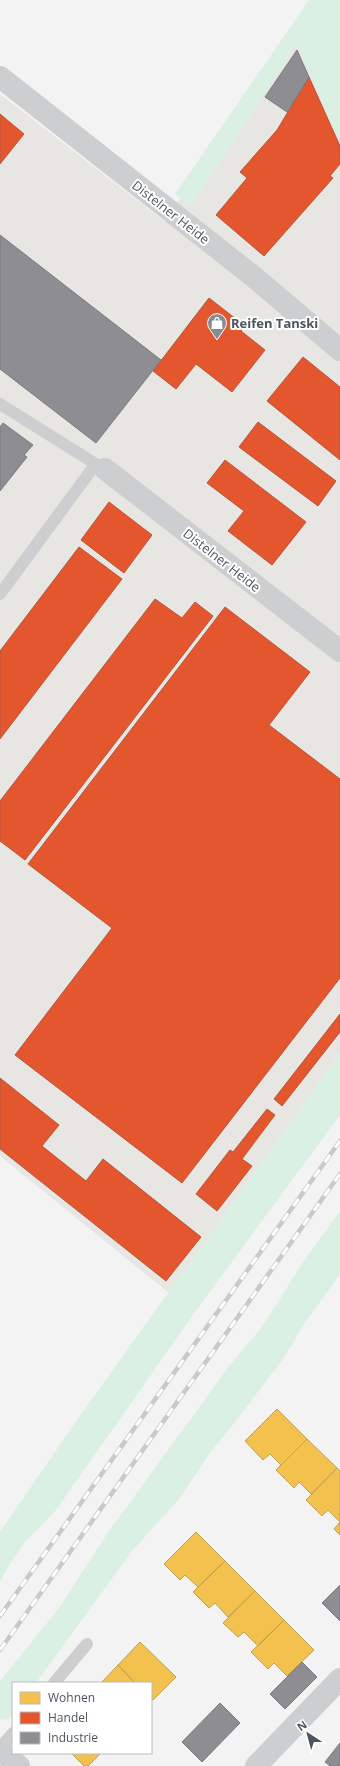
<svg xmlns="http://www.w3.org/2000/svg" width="340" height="1766" viewBox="0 0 340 1766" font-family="'Open Sans',sans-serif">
  <rect width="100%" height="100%" fill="#f3f3f3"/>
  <path fill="#e7e6e2" d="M 292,30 L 340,144 L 340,1053 L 169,1293 L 0,1156 L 0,94 L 165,222 Z"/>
  <path fill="#daf0e3" d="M 309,0 L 340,0 L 340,144 L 297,43 L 191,207 L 175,194 Z
    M 340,1053 L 340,1115 L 195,1312 L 56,1510 L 25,1542 L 11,1562 L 0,1582 L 0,1532 L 79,1417 Z
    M 340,1211 L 340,1274 L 338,1277 L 306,1321 L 283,1359 L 232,1426 L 211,1451 L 180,1498 L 132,1551 L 36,1683 L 13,1683 L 13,1713 L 8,1720 L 0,1719 L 0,1681 L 59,1608 L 109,1531 L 230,1365 L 257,1333 L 275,1307 L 299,1268 Z"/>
  <path fill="#f2c14e" stroke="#c0a053" d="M 277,1409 L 307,1439 L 281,1465 L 270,1454 L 263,1460 L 245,1441 Z
    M 307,1439 L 337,1468 L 311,1494 L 299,1482 L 294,1488 L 276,1470 Z
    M 337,1468 L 340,1471 L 340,1522 L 328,1510 L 322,1516 L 306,1500 Z
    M 340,1522 L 340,1535 L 334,1529 Z
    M 196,1532 L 225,1561 L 198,1587 L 185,1575 L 180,1580 L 164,1564 Z
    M 225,1561 L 255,1591 L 228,1617 L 215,1603 L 209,1608 L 193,1592 Z
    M 255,1591 L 284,1620 L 258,1646 L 244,1632 L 238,1637 L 223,1623 Z
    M 284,1620 L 314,1650 L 287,1676 L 274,1663 L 268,1669 L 251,1652 Z
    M 140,1642 L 176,1677 L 153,1700 L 151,1698 L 151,1683 L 135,1683 L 118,1665 Z
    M 118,1665 L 135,1683 L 101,1683 Z
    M 71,1753 L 101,1753 L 88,1766 L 84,1766 Z"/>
  <path fill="#e4572e" stroke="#b6563c" d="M 309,77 L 340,146 L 340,164 L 330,176 L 333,178 L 264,256 L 216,215 L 247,178 L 240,172 L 277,130 Z
    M 0,114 L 24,134 L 0,164 Z
    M 209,298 L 245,326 L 241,331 L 265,350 L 232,392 L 196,364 L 176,389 L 153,371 Z
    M 303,357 L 340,387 L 340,460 L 267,401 Z
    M 258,422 L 336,481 L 318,506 L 239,447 Z
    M 225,460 L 306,522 L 272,565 L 228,531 L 244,511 L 207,483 Z
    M 109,502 L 152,535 L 124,573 L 81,540 Z
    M 79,547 L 122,579 L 0,739 L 0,651 Z
    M 155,599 L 182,618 L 195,602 L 213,616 L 25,860 L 0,841 L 0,801 Z
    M 225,607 L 310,672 L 269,725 L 340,779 L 340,978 L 182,1183 L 15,1055 L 112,928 L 28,864 Z
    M 340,1014 L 340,1032 L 282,1106 L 274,1099 Z
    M 0,1078 L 59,1125 L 42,1146 L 86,1181 L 103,1159 L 201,1237 L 166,1281 L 0,1149 Z
    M 267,1109 L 275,1115 L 242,1159 L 252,1166 L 217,1211 L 196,1194 L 230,1150 L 233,1152 Z"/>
  <path fill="#8d8d92" stroke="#797c82" d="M 297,50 L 309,77 L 287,112 L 265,97 Z
    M 0,235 L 161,360 L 96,443 L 0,369 Z
    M 3,423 L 33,445 L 24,455 L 27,457 L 0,491 L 0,427 Z
    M 340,1585 L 340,1621 L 322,1603 Z
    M 302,1662 L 317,1677 L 285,1709 L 270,1694 Z
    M 220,1703 L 240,1723 L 202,1762 L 182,1742 Z
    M 340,1743 L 340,1766 L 330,1766 L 325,1762 Z"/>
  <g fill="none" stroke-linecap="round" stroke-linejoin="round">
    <path stroke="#cdced0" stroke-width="12" d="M 0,404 L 102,468
      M 0,594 L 95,465
      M 54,1683 L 87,1644
      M 0,1748 L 13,1733"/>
    <path stroke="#cdced0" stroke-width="22" d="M 0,77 L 254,277 L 340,350
      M 105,469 L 340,651
      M 0,1751 L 19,1766
      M 256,1766 L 340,1679"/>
    <defs>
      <path id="rail" d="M 0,1616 L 340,1141
        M 0,1650 L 340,1174"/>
    </defs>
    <use href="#rail" stroke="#c8c9ca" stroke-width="4.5"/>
    <use href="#rail" stroke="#fff" stroke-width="3" stroke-dasharray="9" stroke-linecap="butt"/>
  </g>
  <defs>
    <symbol id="shop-pin" viewBox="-11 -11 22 30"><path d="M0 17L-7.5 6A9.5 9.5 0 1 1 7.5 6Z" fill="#868c92" stroke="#fff"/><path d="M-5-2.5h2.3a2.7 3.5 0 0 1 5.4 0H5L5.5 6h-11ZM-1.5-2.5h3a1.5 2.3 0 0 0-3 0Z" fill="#fff"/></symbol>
  </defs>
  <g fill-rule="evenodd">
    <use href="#shop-pin" x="206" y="312" width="22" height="30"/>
  </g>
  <g text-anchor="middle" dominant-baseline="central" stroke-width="4" stroke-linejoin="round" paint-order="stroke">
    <g font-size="13" fill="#4b545e" stroke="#fff">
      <text transform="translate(171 212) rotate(38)">Distelner Heide</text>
      <text transform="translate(222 560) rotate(38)">Distelner Heide</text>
    </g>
    <g font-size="13" font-weight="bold" fill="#4b545e" stroke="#fff" text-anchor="start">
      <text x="231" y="323">Reifen Tanski</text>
    </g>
  </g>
  <rect x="12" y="1682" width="140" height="72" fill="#ffffff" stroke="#b7bbbf"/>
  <rect x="20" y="1692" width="20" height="12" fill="#f2c14e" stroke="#b7bbbf"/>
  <text x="48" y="1702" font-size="12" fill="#4b545e">Wohnen</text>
  <rect x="20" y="1712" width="20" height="12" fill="#e4572e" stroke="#b7bbbf"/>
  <text x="48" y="1722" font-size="12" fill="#4b545e">Handel</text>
  <rect x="20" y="1732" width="20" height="12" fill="#8d8d92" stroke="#b7bbbf"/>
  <text x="48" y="1742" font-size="12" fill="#4b545e">Industrie</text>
  <g transform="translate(308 1734) rotate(324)" stroke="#ffffff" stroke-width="3" paint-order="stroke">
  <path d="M0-3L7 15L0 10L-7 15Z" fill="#4b545e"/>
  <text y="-6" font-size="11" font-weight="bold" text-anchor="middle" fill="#4b545e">N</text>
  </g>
</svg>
